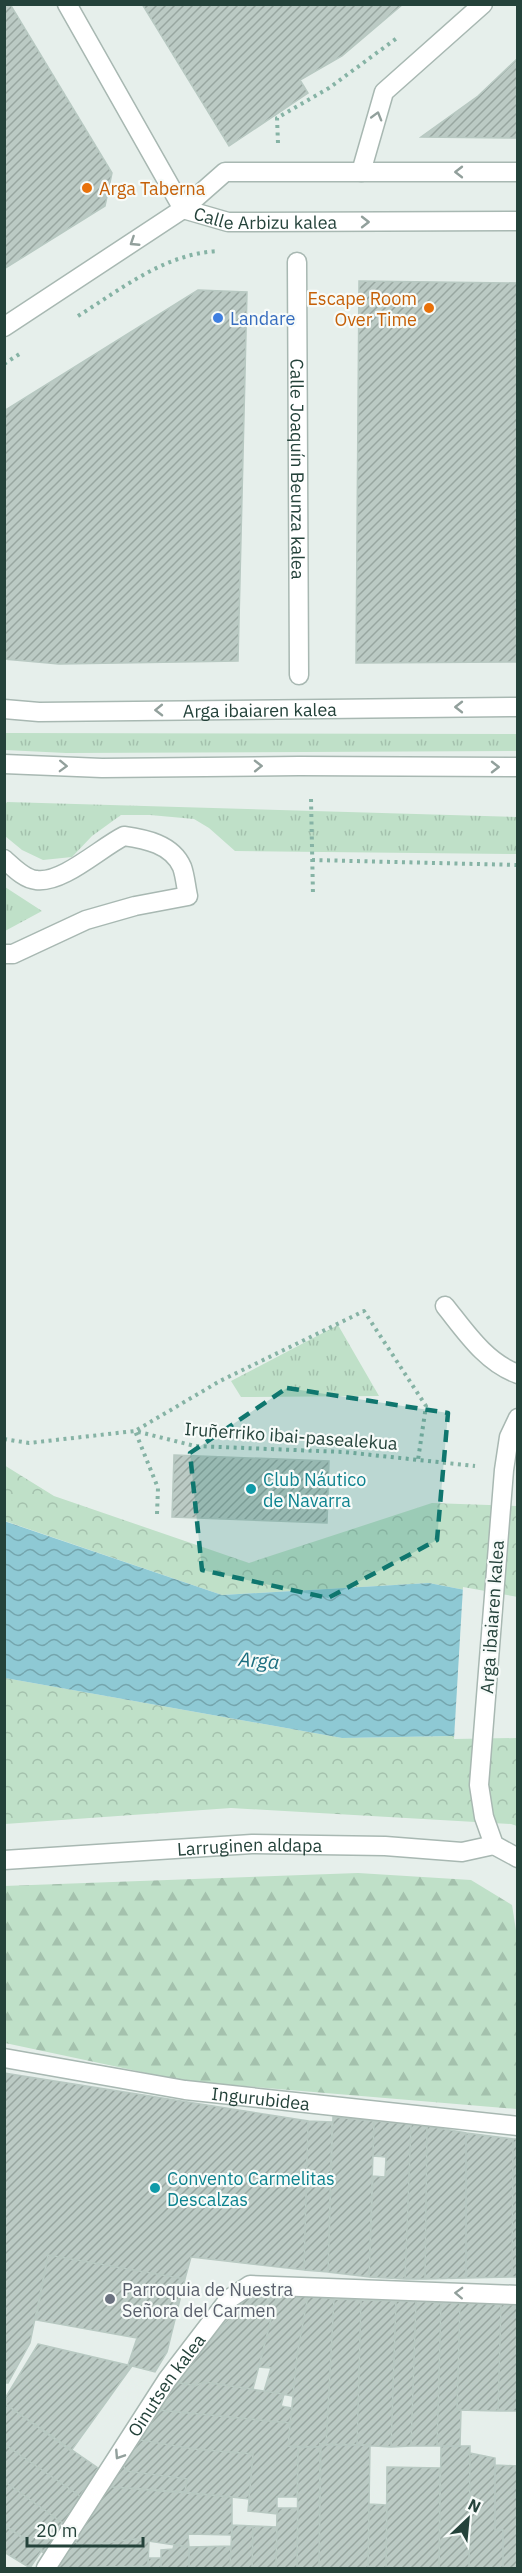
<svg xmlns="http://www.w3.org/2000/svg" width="522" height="2573" viewBox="0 0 522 2573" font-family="'IBM Plex Sans',sans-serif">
  <defs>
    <pattern id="grass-tufts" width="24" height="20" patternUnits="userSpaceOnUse" patternTransform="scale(1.5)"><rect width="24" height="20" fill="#bfe0c8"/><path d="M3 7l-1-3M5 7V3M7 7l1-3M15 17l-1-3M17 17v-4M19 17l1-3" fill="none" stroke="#a4c1ad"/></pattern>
    <pattern id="forest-firs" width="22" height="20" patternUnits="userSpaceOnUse" patternTransform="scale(1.5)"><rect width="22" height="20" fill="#bfe0c8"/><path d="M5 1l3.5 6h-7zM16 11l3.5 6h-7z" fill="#a4c1ad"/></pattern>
    <pattern id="park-crowns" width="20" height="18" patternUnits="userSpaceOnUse" patternTransform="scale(1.5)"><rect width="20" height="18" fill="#bfe0c8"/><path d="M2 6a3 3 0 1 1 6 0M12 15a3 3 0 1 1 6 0" fill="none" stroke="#a4c1ad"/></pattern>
    <pattern id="water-waves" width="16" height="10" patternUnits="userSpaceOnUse" patternTransform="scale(1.5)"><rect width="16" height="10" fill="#8ec9d4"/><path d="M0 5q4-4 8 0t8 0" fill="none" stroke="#74a5ad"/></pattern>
    <pattern id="building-hatch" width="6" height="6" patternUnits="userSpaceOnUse" patternTransform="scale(1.5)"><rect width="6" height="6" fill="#bbcac4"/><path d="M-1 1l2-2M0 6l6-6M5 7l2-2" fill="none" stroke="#98a6a0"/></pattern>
  </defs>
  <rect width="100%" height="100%" fill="#e6efeb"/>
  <path fill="url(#grass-tufts)" d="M 4,733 L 517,734 L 518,751 L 66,753 L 5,750 Z
    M 7,802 L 517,817 L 517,854 L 235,851 L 209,828 L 194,819 L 150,815 L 121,815 L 92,836 L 72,857 L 43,860 L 22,850 L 5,836 L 5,805 Z
    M 4,887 L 5,887 L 42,911 L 5,931 Z
    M 338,1325 L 379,1396 L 241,1397 L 231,1381 Z"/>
  <path fill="url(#forest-firs)" d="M 358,1873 L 471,1880 L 512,1905 L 518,1943 L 517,2109 L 184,2081 L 5,2043 L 4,1886 Z"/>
  <path fill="url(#park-crowns)" d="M 4,1465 L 54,1496 L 249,1563 L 432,1503 L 517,1506 L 517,1600 L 429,1583 L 222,1595 L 5,1521 Z
    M 5,1678 L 342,1738 L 517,1735 L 517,1826 L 511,1824 L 231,1808 L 5,1824 Z"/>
  <path fill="url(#water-waves)" d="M 4,1521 L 222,1595 L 429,1583 L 517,1600 L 517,1735 L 342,1738 L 5,1678 Z"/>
  <path fill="#e6efeb" d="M 463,1587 L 518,1597 L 516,1738 L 454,1739 Z"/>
  <path fill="url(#building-hatch)" stroke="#b8c9c2" stroke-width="1.5" d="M 4,4 L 10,4 L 112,173 L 105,206 L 4,269 Z
    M 142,4 L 403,4 L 342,56 L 300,80 L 308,93 L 229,146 Z
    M 518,58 L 518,138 L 421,137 L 478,96 Z
    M 359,281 L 518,283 L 518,662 L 356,663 Z
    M 198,290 L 247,292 L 238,661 L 59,664 L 4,659 L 4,411 Z
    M 174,1455 L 329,1461 L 327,1523 L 172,1517 Z
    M 4,2073 L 308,2121 L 304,2270 L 191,2257 L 185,2279 L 48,2255 L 30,2343 L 8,2383 L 4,2383 Z
    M 333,2117 L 374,2121 L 369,2277 L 328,2272 Z
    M 308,2121 L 332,2122 L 328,2272 L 304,2270 Z
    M 374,2121 L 411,2124 L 405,2279 L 369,2277 L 373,2176 L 385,2177 L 386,2157 L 373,2156 Z
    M 411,2124 L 427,2126 L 425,2279 L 405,2279 Z
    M 427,2126 L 466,2133 L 466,2278 L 425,2279 Z
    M 466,2133 L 513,2139 L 512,2277 L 466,2278 Z
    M 513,2139 L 518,2139 L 518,2277 L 512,2277 Z
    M 48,2255 L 185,2279 L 167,2352 L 155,2372 L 128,2365 L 137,2338 L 36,2320 Z
    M 249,2292 L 278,2292 L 253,2389 L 204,2382 L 195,2386 L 176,2382 Z
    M 278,2292 L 308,2296 L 297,2355 L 293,2396 L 264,2391 L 271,2368 L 259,2367 Z
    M 308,2296 L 334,2299 L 326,2445 L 320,2444 L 321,2447 L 288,2446 L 297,2355 Z
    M 334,2299 L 361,2300 L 357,2445 L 326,2445 Z
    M 361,2300 L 396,2301 L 391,2447 L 357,2445 Z
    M 396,2301 L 416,2301 L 411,2446 L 391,2447 Z
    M 416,2301 L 441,2303 L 437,2446 L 411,2446 Z
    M 441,2303 L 460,2303 L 457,2410 L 461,2410 L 460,2446 L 437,2446 Z
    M 460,2303 L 501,2304 L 498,2411 L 457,2410 Z
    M 501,2304 L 518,2305 L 518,2411 L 498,2411 Z
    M 38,2344 L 132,2366 L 71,2451 L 4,2403 L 4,2400 Z
    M 176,2382 L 195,2386 L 204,2382 L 284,2394 L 281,2406 L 292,2408 L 290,2423 L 159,2410 Z
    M 4,2403 L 98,2468 L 80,2496 L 4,2444 Z
    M 159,2410 L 290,2423 L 288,2446 L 298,2447 L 297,2497 L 277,2497 L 277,2514 L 248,2511 L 253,2454 L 194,2449 L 140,2440 Z
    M 140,2440 L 194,2449 L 253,2454 L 249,2499 L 185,2492 L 187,2479 L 126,2471 L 123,2465 Z
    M 4,2444 L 80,2496 L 64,2524 L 4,2481 Z
    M 320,2444 L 370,2445 L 368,2568 L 319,2568 Z
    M 441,2446 L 470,2446 L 469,2568 L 439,2568 Z
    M 298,2447 L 321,2447 L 319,2568 L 297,2568 Z
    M 470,2453 L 495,2458 L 495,2530 L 503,2530 L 503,2568 L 469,2568 Z
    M 123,2465 L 126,2471 L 187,2479 L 185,2492 L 113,2487 L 109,2484 Z
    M 495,2465 L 518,2466 L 518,2568 L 503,2568 L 503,2530 L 495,2530 Z
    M 387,2467 L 440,2468 L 439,2568 L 386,2568 Z
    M 4,2481 L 64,2524 L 45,2554 L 4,2525 Z
    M 109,2484 L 113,2487 L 232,2497 L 232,2535 L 188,2534 L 189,2547 L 135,2539 L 81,2546 L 74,2541 Z
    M 369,2504 L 387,2505 L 386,2568 L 368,2568 Z
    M 277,2508 L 298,2508 L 297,2568 L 276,2568 Z
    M 4,2525 L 42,2550 L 30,2568 L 4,2552 Z
    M 232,2525 L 253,2526 L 252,2568 L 230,2568 Z
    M 253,2526 L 277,2527 L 276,2568 L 252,2568 Z
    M 135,2539 L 149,2541 L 148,2566 L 57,2568 L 74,2541 L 81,2546 Z
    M 174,2545 L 189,2547 L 189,2568 L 161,2568 L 161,2550 L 173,2549 Z
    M 231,2546 L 230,2568 L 189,2568 L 189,2547 Z
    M 148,2558 L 161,2558 L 161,2568 L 132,2568 L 148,2566 Z"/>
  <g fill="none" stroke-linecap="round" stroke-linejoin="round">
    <defs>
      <g id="minor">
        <path d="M 67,4 L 183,209"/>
        <path d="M 361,172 L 384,92 L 483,4"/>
        <path id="s1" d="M 183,209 L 228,222 L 518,221"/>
        <path id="s2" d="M 297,262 L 299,675"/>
        <path d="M 4,327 L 183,209 L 225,172 L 518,172"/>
        <path id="s3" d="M 4,709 L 39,712 L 518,707"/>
        <path d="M 4,764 L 102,768 L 299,766 L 518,767"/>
        <path d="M 4,859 C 13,867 24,879 36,880 C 62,884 100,848 124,836 C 145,839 172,844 182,867 C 185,875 186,887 188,896 L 135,906 L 86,920 L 13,954 L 4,954"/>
        <path d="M 445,1306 C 465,1331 486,1363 518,1374"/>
        <path d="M 518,1418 L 509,1437 L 504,1470 L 479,1785 L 484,1817 L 494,1845 L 518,1858"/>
        <path id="s4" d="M 4,1860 L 252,1844 L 385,1846 L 462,1852 L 494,1845"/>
        <path id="s5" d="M 4,2058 L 185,2090 L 518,2126"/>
        <path id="s6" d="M 46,2568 L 167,2380 L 229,2299 L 250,2285 L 518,2295"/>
      </g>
    </defs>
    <use href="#minor" stroke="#a8b8b2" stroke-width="21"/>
    <path stroke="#86b3a5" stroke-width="4" stroke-dasharray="3 4.5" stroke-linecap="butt" d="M 278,143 L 277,118 L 329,88 L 397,38
      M 78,316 C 123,288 164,254 218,251
      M 4,364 L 21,353
      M 311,799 L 313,895
      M 312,860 L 518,865
      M 4,1439 L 29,1443 L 135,1431 L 195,1446 L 344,1452 L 475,1466
      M 157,1514 L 158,1488 L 135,1431 L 220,1381 L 364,1311 L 426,1406 L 418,1460"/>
    <use href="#minor" stroke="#fff" stroke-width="18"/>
  </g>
  <defs><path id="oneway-chevron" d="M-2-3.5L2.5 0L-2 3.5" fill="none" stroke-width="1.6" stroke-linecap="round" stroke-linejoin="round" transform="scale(1.5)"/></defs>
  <g stroke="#92a09c">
    <use href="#oneway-chevron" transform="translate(377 116) rotate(-74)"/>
    <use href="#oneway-chevron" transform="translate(459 172) rotate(180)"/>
    <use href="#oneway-chevron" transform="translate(365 222)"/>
    <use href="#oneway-chevron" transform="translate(134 242) rotate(147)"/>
    <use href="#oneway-chevron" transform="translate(459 707) rotate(180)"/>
    <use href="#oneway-chevron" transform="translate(159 710) rotate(179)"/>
    <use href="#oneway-chevron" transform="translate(63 766) rotate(2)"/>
    <use href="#oneway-chevron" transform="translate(258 766) rotate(-1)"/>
    <use href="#oneway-chevron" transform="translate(495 767)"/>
    <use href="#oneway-chevron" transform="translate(459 2293) rotate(-178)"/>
    <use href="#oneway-chevron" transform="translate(119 2455) rotate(123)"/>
  </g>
  <path fill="#0f766e" fill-opacity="0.2" stroke="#0f766e" stroke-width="4.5" stroke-dasharray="12 8" stroke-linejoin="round" d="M 287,1388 L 448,1413 L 437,1540 L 328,1598 L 202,1570 L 190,1453 Z"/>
  <g fill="#e8710a" stroke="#f7fbf9" stroke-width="2">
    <circle cx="87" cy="188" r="6"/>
    <circle cx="429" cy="308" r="6"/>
  </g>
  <circle fill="#3f7fe0" stroke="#f7fbf9" stroke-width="2" cx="218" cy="318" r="6"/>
  <g fill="#0f9aa8" stroke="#f7fbf9" stroke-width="2">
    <circle cx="251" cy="1489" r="6"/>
    <circle cx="155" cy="2188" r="6"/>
  </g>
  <circle fill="#6b7280" stroke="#f7fbf9" stroke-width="2" cx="110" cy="2299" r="6"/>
  <g text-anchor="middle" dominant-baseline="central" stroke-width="4.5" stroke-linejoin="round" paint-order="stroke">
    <g font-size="18" fill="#c56008" stroke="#f7fbf9" text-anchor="start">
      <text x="99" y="188">Arga Taberna</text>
      <text x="417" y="298" text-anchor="end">Escape Room<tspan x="417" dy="21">Over Time</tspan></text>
    </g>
    <g font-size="18" fill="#24423a" stroke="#f7fbf9">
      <text stroke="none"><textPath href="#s1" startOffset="84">Calle Arbizu kalea</textPath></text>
      <text stroke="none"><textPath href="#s2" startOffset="207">Calle Joaquín Beunza kalea</textPath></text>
      <text stroke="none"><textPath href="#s3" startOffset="256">Arga ibaiaren kalea</textPath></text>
      <text transform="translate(291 1436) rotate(4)">Iruñerriko ibai-pasealekua</text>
      <text transform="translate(492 1617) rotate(-86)">Arga ibaiaren kalea</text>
      <text stroke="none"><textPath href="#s4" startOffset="246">Larruginen aldapa</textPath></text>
      <text stroke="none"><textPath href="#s5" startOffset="260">Ingurubidea</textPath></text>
      <text stroke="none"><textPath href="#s6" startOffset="219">Oinutsen kalea</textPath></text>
    </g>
    <g font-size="18" fill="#366cbe" stroke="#f7fbf9" text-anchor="start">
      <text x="230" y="318">Landare</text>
    </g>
    <g font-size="18" fill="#0d838f" stroke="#f7fbf9" text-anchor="start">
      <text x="263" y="1479">Club Náutico<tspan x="263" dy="21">de Navarra</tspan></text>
      <text x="167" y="2178">Convento Carmelitas<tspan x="167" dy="21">Descalzas</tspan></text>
    </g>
    <g font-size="18" fill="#5b616d" stroke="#f7fbf9" text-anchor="start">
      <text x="122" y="2289">Parroquia de Nuestra<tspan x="122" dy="21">Señora del Carmen</tspan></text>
    </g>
    <g font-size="20" font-style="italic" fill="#1c6f80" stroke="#f7fbf9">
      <text transform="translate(259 1660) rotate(5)">Arga</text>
    </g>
  </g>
  <rect width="522" height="2573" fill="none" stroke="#24423a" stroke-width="12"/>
  <g transform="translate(468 2519) rotate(26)" stroke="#f7fbf9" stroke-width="4.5" paint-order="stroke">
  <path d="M0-4.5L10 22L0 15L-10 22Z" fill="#24423a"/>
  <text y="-9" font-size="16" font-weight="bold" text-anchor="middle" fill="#24423a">N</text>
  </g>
  <path d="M27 2537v9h116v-9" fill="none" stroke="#24423a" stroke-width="3"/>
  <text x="36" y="2537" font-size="18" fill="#24423a" stroke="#f7fbf9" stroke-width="4.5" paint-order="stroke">20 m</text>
</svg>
